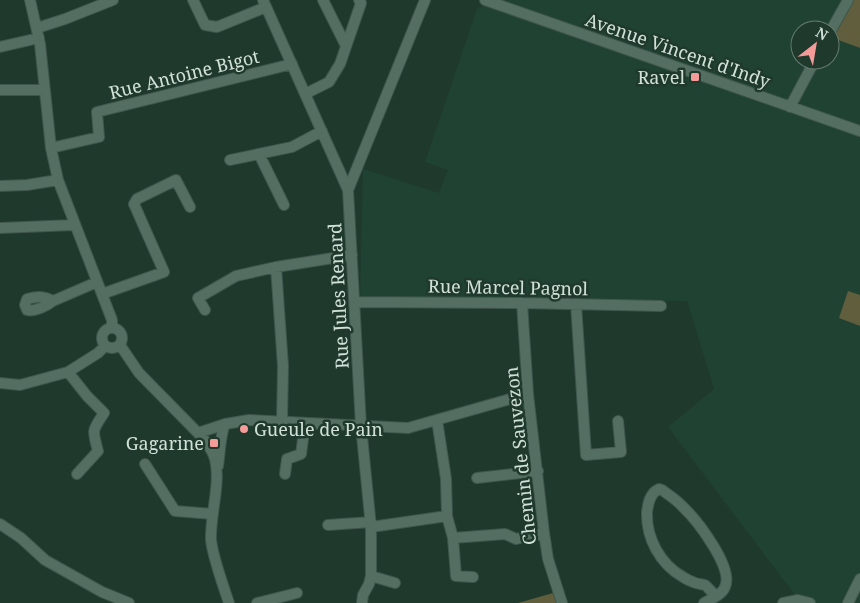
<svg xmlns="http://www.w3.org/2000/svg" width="860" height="603" viewBox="0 0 860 603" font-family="'Noto Serif',serif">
  <rect width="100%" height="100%" fill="#1f392d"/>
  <path fill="#204232" d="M 495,0 L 848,0 L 830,30 L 800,30 L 800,60 L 830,60 L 830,37 L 860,48 L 860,603 L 801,603 L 668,427 L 714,389 L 687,301 L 360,299 L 363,169 L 439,193 L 448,170 L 425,162 L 477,9 Z"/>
  <path fill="#605e3d" d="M 848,0 L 860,0 L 860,48 L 830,37 L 830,32 Z
    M 848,291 L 860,295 L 860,326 L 839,318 Z
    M 553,593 L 558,603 L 518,603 Z"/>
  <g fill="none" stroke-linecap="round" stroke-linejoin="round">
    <defs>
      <path id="minor" d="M 30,0 L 40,44 L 51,148 L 58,180 L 112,320 L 112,328
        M 193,0 L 205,25 L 217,27 L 266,7
        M 263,0 L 348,190
        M 323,0 L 346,46
        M 485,0 L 860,131
        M 37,28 L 65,19 L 113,0
        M 830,32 L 848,0
        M 0,47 L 39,38
        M 0,90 L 45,90
        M 305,94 L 329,82 L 340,64 L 361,3 L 359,0
        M 790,107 L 815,60
        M 51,148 L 99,137 L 97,112 L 292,64
        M 259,154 L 284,205
        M 230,160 L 292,147 L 322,131
        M 0,186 L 27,185 L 58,180
        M 0,228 L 74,225
        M 276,267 L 283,366 L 282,422
        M 102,294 L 164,272 L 134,204 L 137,199 L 176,180 L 190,207
        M 53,301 C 43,296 38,296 27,299 L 25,305 L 27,310 C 34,312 47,306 53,301 L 97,282
        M 354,302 L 522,303 L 661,306
        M 522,303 L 528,394 L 544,533 L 548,559 L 562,603
        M 576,304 L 586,455 L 621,452 L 618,421
        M 205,310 L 198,298 L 236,276 L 276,267 L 352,255
        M102 338a10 10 0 1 1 20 0a10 10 0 1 1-20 0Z
        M 120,345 L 139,373 L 198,433 C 205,440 212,449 215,459 C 221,483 210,515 211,540 C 213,558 223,585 229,603
        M 68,372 L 87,396 L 104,413 C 92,431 92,429 98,451 L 77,474
        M 0,383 L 20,385 L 68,372 L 98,353 L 105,346
        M 437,420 L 446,479 L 447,516 L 453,538 L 456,576 L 473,577
        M 198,433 L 225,424 L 249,420 L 408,428 L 528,394
        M 145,464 L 175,511 L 213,514
        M 218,466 C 220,453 220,436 225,424
        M 285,474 L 287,459 L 301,454 L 305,424
        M 477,478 L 538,471
        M 0,524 L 21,538 L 45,560 L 102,592 L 129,603
        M 328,525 L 371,522
        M 371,527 L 447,516
        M 453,538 L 505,534 L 516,539 L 544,533
        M 371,576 L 395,583
        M 257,603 L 297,593
        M 362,603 L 363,595 L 369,584 L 371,576 L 371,527 L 361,426 L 348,190 L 425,0
        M 704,603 C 711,599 722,595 725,587 C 734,568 697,520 683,507 C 677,500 669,495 662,490 L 659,489 C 650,493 648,503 647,512 C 646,538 660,564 683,577 C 686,579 690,581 693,582 C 697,584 701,584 705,585 C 709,588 712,593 716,596
        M 783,603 L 798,600 L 810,603
        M 848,603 L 860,579"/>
    </defs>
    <use href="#minor" stroke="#3f564c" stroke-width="12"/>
    <use href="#minor" stroke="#546f61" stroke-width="10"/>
  </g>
  <g fill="#f59b99" stroke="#1f392d" stroke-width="2">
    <rect x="690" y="72" width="10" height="10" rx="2.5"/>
    <circle cx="244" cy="429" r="5"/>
    <rect x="209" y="438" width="10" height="10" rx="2.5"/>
  </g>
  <g text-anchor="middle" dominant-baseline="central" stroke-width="5" stroke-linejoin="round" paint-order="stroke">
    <g font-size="18" fill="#d1e1d8" stroke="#1f392d">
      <text transform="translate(678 50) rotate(19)">Avenue Vincent d'Indy</text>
      <text transform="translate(184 74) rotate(-14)">Rue Antoine Bigot</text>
      <text transform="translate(508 287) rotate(1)">Rue Marcel Pagnol</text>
      <text transform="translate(338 296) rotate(-93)">Rue Jules Renard</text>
      <text transform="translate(520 456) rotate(-96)">Chemin de Sauvezon</text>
    </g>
    <g font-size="18" fill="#d1e1d8" stroke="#1f392d" text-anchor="end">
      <text x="685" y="77">Ravel</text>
      <text x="254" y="429" text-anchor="start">Gueule de Pain</text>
      <text x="204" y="443">Gagarine</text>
    </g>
  </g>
  <g transform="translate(815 45) rotate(31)"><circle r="24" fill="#1f392d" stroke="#667c71"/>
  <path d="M0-4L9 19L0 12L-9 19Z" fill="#f59b99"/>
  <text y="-8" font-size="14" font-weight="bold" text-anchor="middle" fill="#d1e1d8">N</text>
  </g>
</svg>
